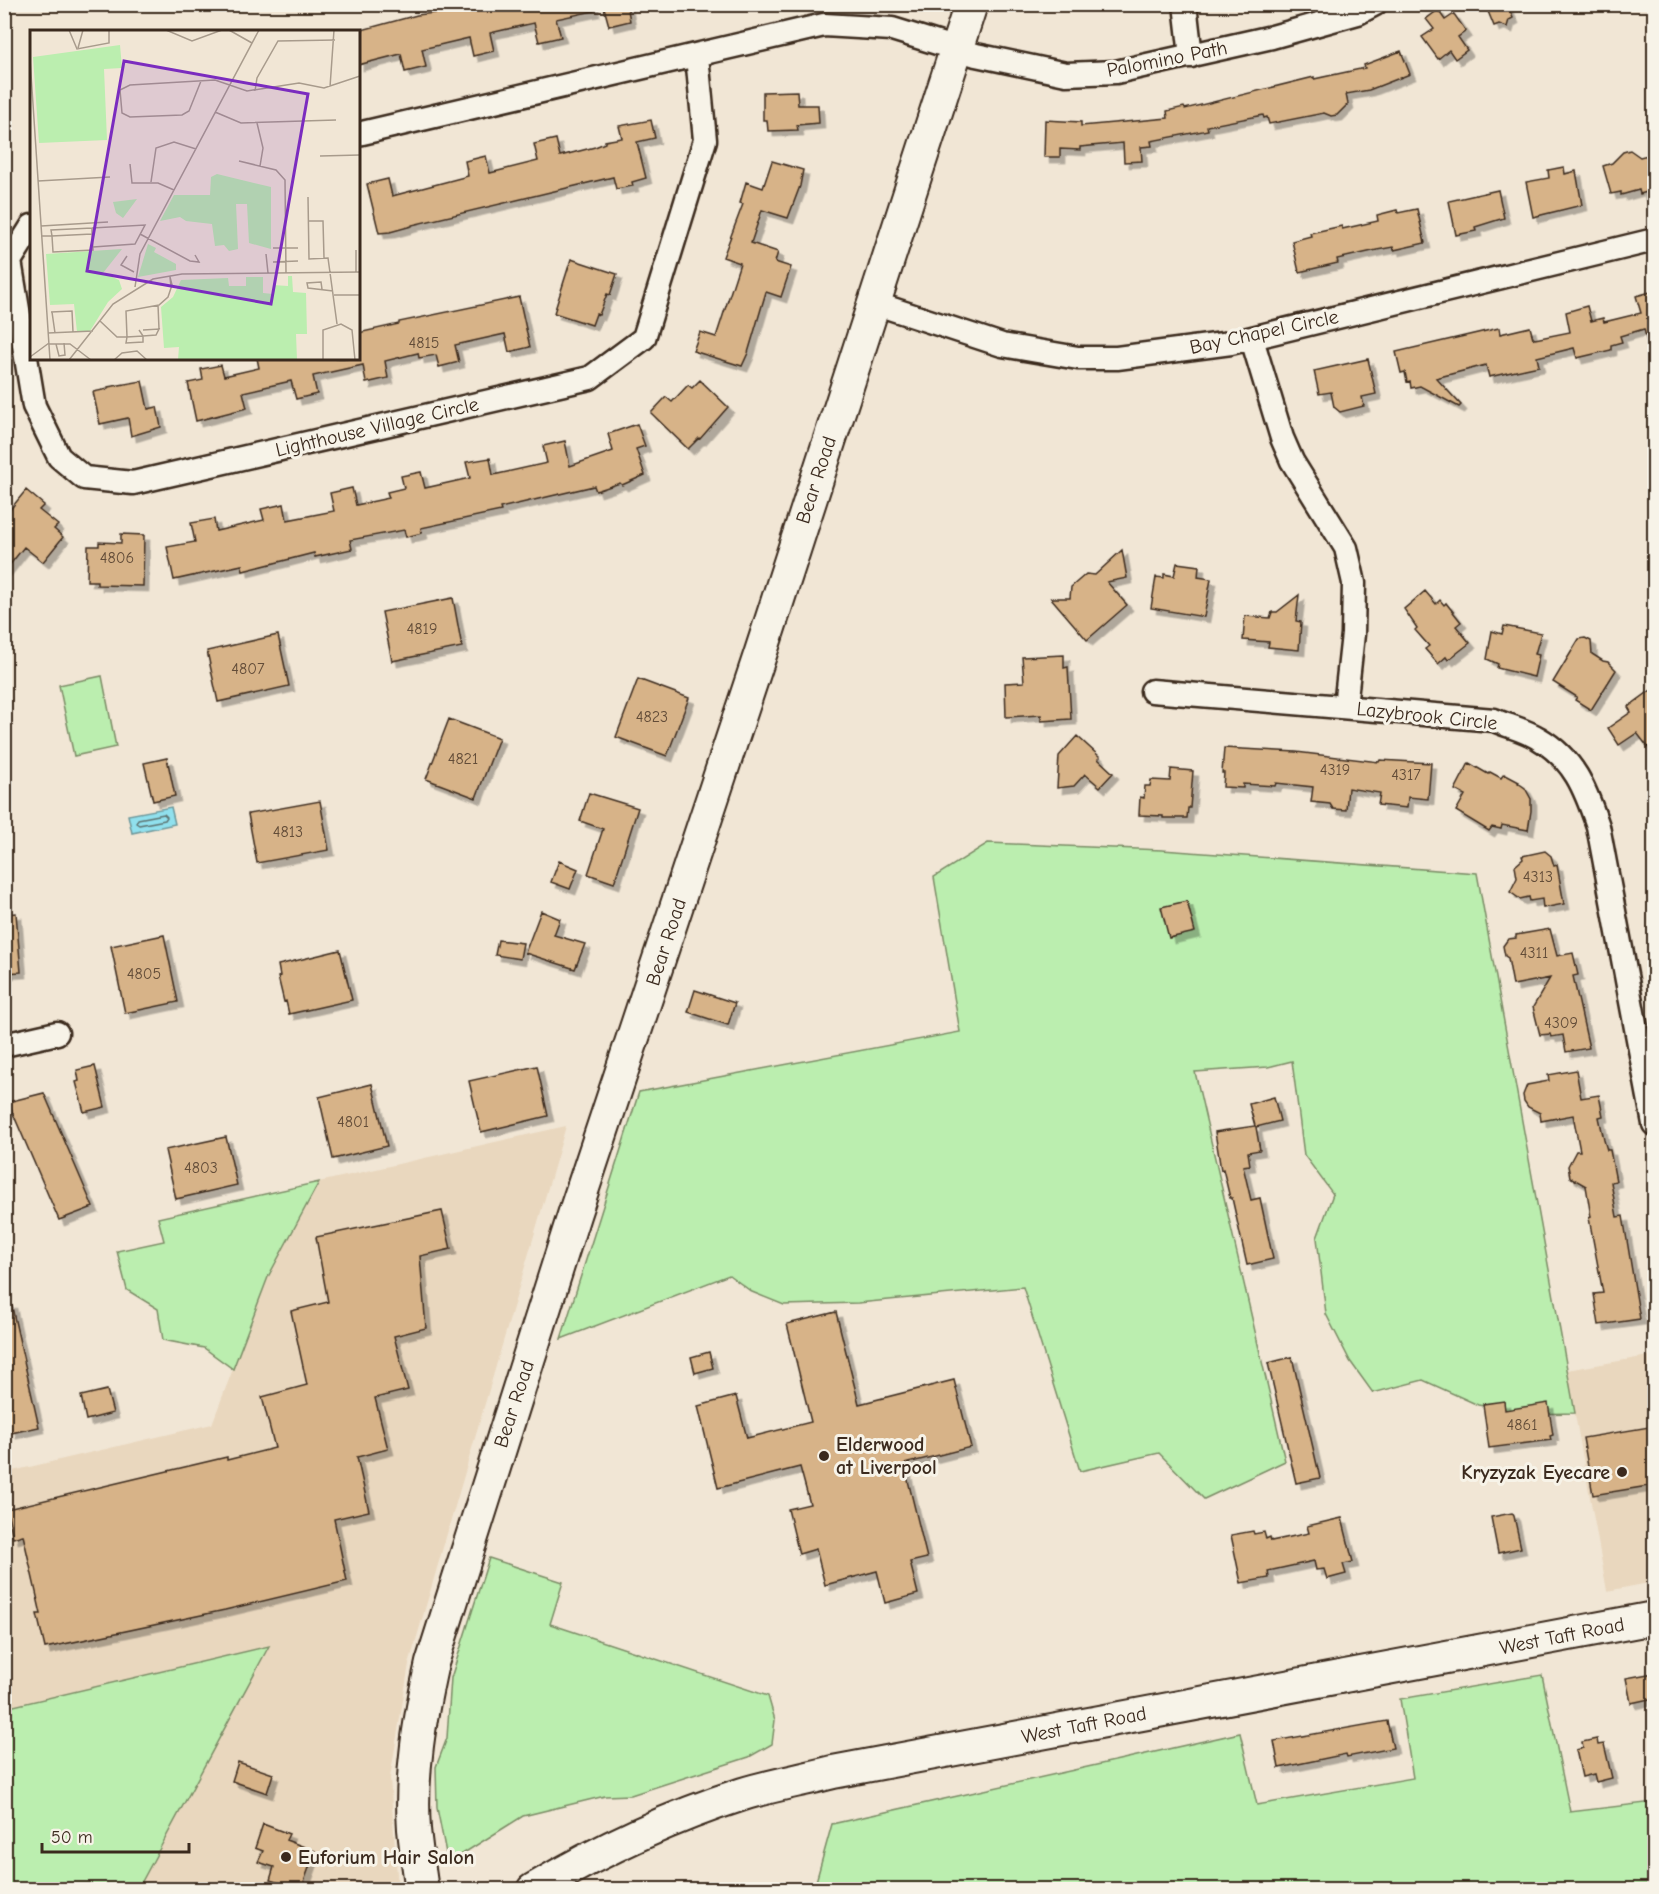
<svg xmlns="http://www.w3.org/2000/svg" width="1659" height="1894" viewBox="0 0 1659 1894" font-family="'Comic Neue',sans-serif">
  <defs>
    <filter id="shadow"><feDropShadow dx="5.5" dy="5.5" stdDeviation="0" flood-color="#0004"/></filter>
  </defs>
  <rect width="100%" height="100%" fill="#f1e6d5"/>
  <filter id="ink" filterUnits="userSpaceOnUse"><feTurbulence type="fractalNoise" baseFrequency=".0167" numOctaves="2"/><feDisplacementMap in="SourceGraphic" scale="12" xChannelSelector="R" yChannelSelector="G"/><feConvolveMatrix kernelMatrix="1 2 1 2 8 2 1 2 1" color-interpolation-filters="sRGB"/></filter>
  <g filter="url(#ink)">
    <path fill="#e9d7be" d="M 566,1126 L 409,1664 L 390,1778 L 398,1889 L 144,1890 L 138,1887 L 268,1646 L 5,1709 L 4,1473 L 212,1424 L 268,1277 L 319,1182 Z
      M 1654,1355 L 1654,1582 L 1607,1591 L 1567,1370 Z"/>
    <path fill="#bbeeaf" stroke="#7b8c66" stroke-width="1.5" d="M 102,676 L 116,747 L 74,756 L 59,685 Z
      M 988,843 L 1162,850 L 1477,873 L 1575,1413 L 1530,1414 L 1478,1405 L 1423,1380 L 1373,1393 L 1350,1361 L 1326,1314 L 1317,1238 L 1333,1194 L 1304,1155 L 1292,1061 L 1268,1067 L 1195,1072 L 1285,1461 L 1204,1499 L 1159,1453 L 1080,1471 L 1023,1287 L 858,1303 L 784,1305 L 752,1292 L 729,1275 L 561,1339 L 639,1092 L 960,1032 L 934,877 Z
      M 319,1182 L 268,1277 L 233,1369 L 204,1348 L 163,1340 L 158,1309 L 127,1290 L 117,1251 L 164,1241 L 158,1218 Z
      M 489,1558 L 563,1582 L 550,1624 L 768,1696 L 775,1720 L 772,1744 L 749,1757 L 631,1795 L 605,1796 L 523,1816 L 448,1863 L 437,1808 L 436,1767 L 447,1738 L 451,1678 Z
      M 269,1646 L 139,1887 L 144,1889 L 5,1889 L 5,1708 Z
      M 1542,1675 L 1570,1812 L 1654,1802 L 1654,1889 L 814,1889 L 832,1824 L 1240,1733 L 1257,1805 L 1413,1778 L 1400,1699 Z"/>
    <path fill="#90e0ed" stroke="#6e979a" stroke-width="1.5" d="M 171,807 L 175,824 L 132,833 L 128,815 Z"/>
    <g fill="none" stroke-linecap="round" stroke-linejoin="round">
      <path stroke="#5d7371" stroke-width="1.5" d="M 164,814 L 167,817 L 165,820 L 139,825 L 136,823 L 138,819 Z"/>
    </g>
    <path fill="#d7b388" stroke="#3b2a1e" stroke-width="1.5" filter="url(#shadow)" d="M 472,4 L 593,4 L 594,11 L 556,19 L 561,37 L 539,42 L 534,23 L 490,33 L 494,51 L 473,56 L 469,38 L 422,49 L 426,67 L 405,72 L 401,54 L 358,65 L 358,31 L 417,15 L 443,12 Z
      M 603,4 L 627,4 L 630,21 L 609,26 Z
      M 1485,4 L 1507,4 L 1513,18 L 1509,20 L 1507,27 L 1499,24 L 1494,26 Z
      M 1438,10 L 1445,20 L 1454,14 L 1466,31 L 1458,37 L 1467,50 L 1455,59 L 1449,50 L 1438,59 L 1422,37 L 1434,29 L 1426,19 Z
      M 1401,51 L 1410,74 L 1369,90 L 1346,94 L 1348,104 L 1337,115 L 1331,116 L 1324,113 L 1269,124 L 1267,117 L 1264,118 L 1263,115 L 1207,126 L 1208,130 L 1151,141 L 1152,146 L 1141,147 L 1142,161 L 1124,162 L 1123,143 L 1080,147 L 1080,150 L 1060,149 L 1060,157 L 1044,157 L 1045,120 L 1081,122 L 1081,126 L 1168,118 L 1167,111 L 1184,107 L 1185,109 L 1314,77 L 1314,79 L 1365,68 L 1364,65 Z
      M 797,91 L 798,105 L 818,105 L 819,123 L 797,125 L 798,130 L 768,131 L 767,120 L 763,120 L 763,92 Z
      M 651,120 L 655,138 L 637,142 L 646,178 L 632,182 L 633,186 L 616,189 L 613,177 L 412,225 L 412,226 L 390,232 L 379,233 L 367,184 L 388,179 L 392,196 L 468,176 L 465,161 L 486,156 L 490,173 L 538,161 L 534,144 L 556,139 L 560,156 L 595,147 L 605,143 L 605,141 L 622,138 L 619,126 Z
      M 1630,150 L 1640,157 L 1652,154 L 1654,166 L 1654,190 L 1640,194 L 1639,190 L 1621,195 L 1621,192 L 1611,194 L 1603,166 L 1612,163 L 1623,152 Z
      M 772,161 L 803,170 L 800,186 L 788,218 L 762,210 L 751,243 L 778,252 L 775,262 L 791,267 L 781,297 L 766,292 L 748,353 L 742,366 L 693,351 L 700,332 L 716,337 L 740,263 L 723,257 L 743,204 L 740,203 L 746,182 L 763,188 Z
      M 1564,167 L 1565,174 L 1576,171 L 1582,205 L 1533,217 L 1526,182 L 1549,178 L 1548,170 Z
      M 1498,190 L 1504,218 L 1475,227 L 1476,231 L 1456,235 L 1449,201 Z
      M 1417,209 L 1425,243 L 1394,250 L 1393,247 L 1377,250 L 1337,259 L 1338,263 L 1299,272 L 1292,241 L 1311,236 L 1310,233 L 1342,226 L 1342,229 L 1378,221 L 1377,215 L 1397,210 L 1398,213 Z
      M 571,259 L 617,274 L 610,295 L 607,294 L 599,315 L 596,314 L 592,325 L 554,313 Z
      M 1654,291 L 1654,346 L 1648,346 L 1644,329 L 1620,336 L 1622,342 L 1611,345 L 1611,350 L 1577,358 L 1574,348 L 1537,357 L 1539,366 L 1489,377 L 1486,365 L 1436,378 L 1461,405 L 1459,407 L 1420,386 L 1411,388 L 1410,381 L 1407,382 L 1405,372 L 1401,373 L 1396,352 L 1499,328 L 1500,334 L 1530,327 L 1533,338 L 1535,339 L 1570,332 L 1566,312 L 1587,306 L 1591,321 L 1603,318 L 1604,322 L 1641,313 L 1636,296 Z
      M 519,297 L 530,347 L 509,352 L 505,334 L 455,345 L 459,362 L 439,367 L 436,355 L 419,358 L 418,353 L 385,361 L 388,378 L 366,383 L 363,365 L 313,376 L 317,394 L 296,399 L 291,381 L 243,392 L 247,408 L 196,421 L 188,383 L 203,380 L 201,369 L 221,365 L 224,376 L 259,368 L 257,358 L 358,358 L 358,333 L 399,324 L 399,322 Z
      M 1368,359 L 1376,394 L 1362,397 L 1364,406 L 1340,412 L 1334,407 L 1331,392 L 1319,394 L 1314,371 Z
      M 700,380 L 728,407 L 700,439 L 699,438 L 688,449 L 651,413 L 666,397 L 672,402 L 688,385 L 692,388 Z
      M 142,381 L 148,409 L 157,407 L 161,427 L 131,436 L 128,418 L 100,424 L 93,392 L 108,389 L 108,387 Z
      M 637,424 L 645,446 L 636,449 L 645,475 L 622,485 L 620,483 L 596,491 L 594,486 L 500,508 L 501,511 L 421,528 L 422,533 L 406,537 L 404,530 L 350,540 L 352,549 L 315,557 L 314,553 L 243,571 L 242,565 L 174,580 L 167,547 L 195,542 L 191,523 L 214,519 L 216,531 L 264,520 L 261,509 L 284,504 L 287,520 L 334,511 L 330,493 L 352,488 L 356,505 L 389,498 L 387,492 L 404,488 L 401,476 L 421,472 L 425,488 L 470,478 L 466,462 L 490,458 L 493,475 L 547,463 L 543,446 L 565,441 L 570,466 L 613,451 L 608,434 Z
      M 26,490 L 44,505 L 39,510 L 58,525 L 54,529 L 63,537 L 43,562 L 24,547 L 4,572 L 4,517 Z
      M 121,534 L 144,535 L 143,586 L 97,585 L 97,581 L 87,581 L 88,546 L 99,546 L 99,542 L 121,543 Z
      M 1122,550 L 1127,578 L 1107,582 L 1127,605 L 1087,640 L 1051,598 L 1070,598 L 1071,587 L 1086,574 L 1095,575 Z
      M 1177,563 L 1199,566 L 1198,577 L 1211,579 L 1204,617 L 1151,608 L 1156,577 L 1164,578 L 1164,574 L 1174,576 Z
      M 1425,591 L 1436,604 L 1440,600 L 1444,605 L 1446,603 L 1461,622 L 1456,626 L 1470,643 L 1448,660 L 1446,657 L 1438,664 L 1425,649 L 1429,646 L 1415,630 L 1417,628 L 1404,609 Z
      M 1299,595 L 1296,621 L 1301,622 L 1299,650 L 1268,647 L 1269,642 L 1243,640 L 1245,616 L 1270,618 L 1272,612 L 1277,612 Z
      M 453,598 L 462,647 L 392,661 L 382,612 Z
      M 1504,626 L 1541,633 L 1535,654 L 1539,655 L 1534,677 L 1497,668 L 1498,664 L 1487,659 L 1492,631 L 1502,634 Z
      M 278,635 L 289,686 L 218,702 L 207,651 Z
      M 1585,638 L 1591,641 L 1592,654 L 1603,661 L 1608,662 L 1616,670 L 1591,710 L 1575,700 L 1577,697 L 1553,682 L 1579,639 Z
      M 1064,655 L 1064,668 L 1068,667 L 1071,719 L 1041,721 L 1041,715 L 1006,717 L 1005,683 L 1024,682 L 1022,657 Z
      M 638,679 L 689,698 L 667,756 L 616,737 Z
      M 1654,688 L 1654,755 L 1637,733 L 1619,745 L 1608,728 L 1631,712 L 1628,707 Z
      M 449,719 L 499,738 L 476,798 L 426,779 Z
      M 1077,736 L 1100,757 L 1098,759 L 1113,773 L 1100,787 L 1085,774 L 1074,786 L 1057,788 L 1059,756 Z
      M 1224,748 L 1296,752 L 1379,762 L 1380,760 L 1431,763 L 1428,799 L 1408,797 L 1407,808 L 1378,805 L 1380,793 L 1348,788 L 1346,810 L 1333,809 L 1330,804 L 1311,802 L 1313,787 L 1276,783 L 1275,786 L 1243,784 L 1243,788 L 1223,787 L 1224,773 L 1222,773 Z
      M 167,758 L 175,796 L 153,801 L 144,763 Z
      M 1469,763 L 1488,774 L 1490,772 L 1501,778 L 1504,774 L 1519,782 L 1518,783 L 1525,788 L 1531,799 L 1531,811 L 1528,830 L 1502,825 L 1501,829 L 1492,827 L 1489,831 L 1456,811 L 1465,795 L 1455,790 Z
      M 1171,769 L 1193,771 L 1190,808 L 1188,808 L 1187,818 L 1163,818 L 1163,816 L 1139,815 L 1140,797 L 1144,798 L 1145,786 L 1150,786 L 1151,780 L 1170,781 Z
      M 589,793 L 638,808 L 614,883 L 588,874 L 603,829 L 580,821 Z
      M 320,801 L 329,850 L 257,863 L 248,814 Z
      M 1545,851 L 1551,856 L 1554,866 L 1557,865 L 1564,904 L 1543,908 L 1542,899 L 1530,901 L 1529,897 L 1520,899 L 1510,892 L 1517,878 L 1515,866 L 1523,859 L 1522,856 Z
      M 559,861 L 578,869 L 570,889 L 551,882 Z
      M 1187,901 L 1195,932 L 1169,938 L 1161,907 Z
      M 541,911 L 560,919 L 554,935 L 585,944 L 575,969 L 525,953 Z
      M 16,913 L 21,972 L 4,973 L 4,914 Z
      M 1550,929 L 1557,956 L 1573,953 L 1578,975 L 1573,976 L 1589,1048 L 1566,1052 L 1563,1035 L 1551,1037 L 1550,1034 L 1540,1035 L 1533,1007 L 1550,978 L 1513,985 L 1508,958 L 1505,956 L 1503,946 L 1508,939 L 1516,938 L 1516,935 Z
      M 164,935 L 178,1002 L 125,1013 L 111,946 Z
      M 498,940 L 523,943 L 520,959 L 495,955 Z
      M 340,950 L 352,1000 L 289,1014 L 286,1001 L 284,1002 L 278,977 L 280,976 L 278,965 Z
      M 695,990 L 735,1003 L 728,1025 L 688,1012 Z
      M 95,1066 L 105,1107 L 84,1112 L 76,1082 L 79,1081 L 77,1070 Z
      M 537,1066 L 548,1116 L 481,1132 L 469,1081 Z
      M 1576,1070 L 1581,1098 L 1599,1095 L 1603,1116 L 1599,1117 L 1604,1140 L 1607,1150 L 1610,1150 L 1616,1181 L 1611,1182 L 1617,1217 L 1623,1216 L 1640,1319 L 1599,1325 L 1594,1294 L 1603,1293 L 1589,1218 L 1591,1217 L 1586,1186 L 1570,1177 L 1568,1166 L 1576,1151 L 1580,1151 L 1573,1115 L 1541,1121 L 1540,1113 L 1528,1107 L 1524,1101 L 1523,1095 L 1527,1085 L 1549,1081 L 1548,1075 Z
      M 372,1084 L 387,1146 L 333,1159 L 319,1097 Z
      M 44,1093 L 93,1207 L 59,1220 L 8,1102 Z
      M 1274,1097 L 1280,1121 L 1256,1127 L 1260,1150 L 1248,1152 L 1250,1165 L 1243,1166 L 1251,1200 L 1260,1198 L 1273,1259 L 1247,1265 L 1232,1198 L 1230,1198 L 1223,1169 L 1221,1170 L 1215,1132 L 1255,1126 L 1249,1104 Z
      M 226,1137 L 237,1185 L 176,1199 L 165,1150 Z
      M 442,1211 L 451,1249 L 420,1256 L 426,1328 L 394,1336 L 408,1390 L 375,1398 L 388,1449 L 357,1457 L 369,1511 L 334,1519 L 347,1581 L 225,1610 L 45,1648 L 37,1614 L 41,1614 L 23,1535 L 13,1538 L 7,1509 L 227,1457 L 227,1460 L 275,1448 L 262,1397 L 307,1385 L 291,1311 L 328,1302 L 316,1237 Z
      M 11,1303 L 39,1427 L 11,1433 L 4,1403 L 4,1304 Z
      M 836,1312 L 859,1404 L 954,1380 L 971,1447 L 904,1464 L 927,1558 L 910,1562 L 918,1594 L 885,1603 L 877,1571 L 825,1585 L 816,1549 L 799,1554 L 788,1509 L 810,1504 L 800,1467 L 718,1488 L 698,1406 L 736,1396 L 747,1438 L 811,1422 L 787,1324 Z
      M 709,1352 L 713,1368 L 695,1373 L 691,1357 Z
      M 1292,1357 L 1320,1478 L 1296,1483 L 1268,1363 Z
      M 107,1390 L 113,1413 L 86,1420 L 81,1396 Z
      M 1504,1401 L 1505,1410 L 1548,1403 L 1553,1435 L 1550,1436 L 1551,1440 L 1489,1448 L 1483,1404 Z
      M 1649,1427 L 1654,1460 L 1654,1485 L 1593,1495 L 1583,1438 Z
      M 1512,1513 L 1514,1516 L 1521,1548 L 1498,1553 L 1491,1517 Z
      M 1342,1518 L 1353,1562 L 1343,1564 L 1346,1574 L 1327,1579 L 1324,1569 L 1316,1570 L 1314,1561 L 1268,1571 L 1269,1578 L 1241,1583 L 1231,1535 L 1253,1531 L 1254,1534 L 1264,1532 L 1266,1539 L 1270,1537 L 1271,1541 L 1309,1533 L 1307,1526 Z
      M 1654,1673 L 1654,1698 L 1631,1703 L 1626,1678 Z
      M 1387,1721 L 1393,1748 L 1347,1757 L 1346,1754 L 1279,1768 L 1274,1741 Z
      M 1597,1739 L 1598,1745 L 1604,1744 L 1612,1778 L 1596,1782 L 1594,1774 L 1582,1777 L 1576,1750 L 1583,1748 L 1582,1742 Z
      M 238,1762 L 273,1774 L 267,1793 L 232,1781 Z
      M 263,1824 L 289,1834 L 286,1840 L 315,1851 L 301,1890 L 270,1880 L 274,1867 L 258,1862 L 263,1851 L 255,1848 Z"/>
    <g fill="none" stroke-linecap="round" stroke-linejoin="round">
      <defs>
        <path id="street" d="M 1185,4 L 1191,56
          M 358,134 L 824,25 L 892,29 L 976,55 L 1066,74 L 1116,72 L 1272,37 L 1358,13 L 1375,4
          M 32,226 L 10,261 L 34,406 L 59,457 L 84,478 L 133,483 L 590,378 L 644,338 L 705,140 L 697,56
          M 874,303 L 1002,345 L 1078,358 L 1117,358 L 1231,343 L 1654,240
          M 1252,339 L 1282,438 L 1292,461 L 1346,548 L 1354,583 L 1353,634 L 1345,707
          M 1152,691 L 1494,720 C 1508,726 1525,730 1538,738 C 1574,759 1585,788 1598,826 L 1654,1124
          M 4,1045 L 57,1033"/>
        <path id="secondary" d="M 422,1890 C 419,1870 416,1849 414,1829 C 410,1774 420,1717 432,1663 L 574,1215 L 760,655 L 971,4
          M 533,1890 C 600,1850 668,1818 743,1794 C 772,1785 803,1780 833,1772 L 1654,1618"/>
      </defs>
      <use href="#street" stroke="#3b2a1e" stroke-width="27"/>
      <use href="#secondary" stroke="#3b2a1e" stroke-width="36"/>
      <use href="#street" stroke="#f7f3e8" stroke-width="22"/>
      <use href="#secondary" stroke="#f7f3e8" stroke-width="32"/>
    </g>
  </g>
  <g fill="#3b2a1e" stroke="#f7f3e8" stroke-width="2">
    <circle cx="824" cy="1456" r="6"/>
    <circle cx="1622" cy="1472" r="6"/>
    <circle cx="286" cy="1857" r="6"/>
  </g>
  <g text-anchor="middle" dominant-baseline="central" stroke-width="6" stroke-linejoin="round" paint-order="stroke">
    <g font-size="16" fill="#624c38">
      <text x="424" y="343">4815</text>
      <text x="117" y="558">4806</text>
      <text x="422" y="629">4819</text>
      <text x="248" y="669">4807</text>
      <text x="652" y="717">4823</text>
      <text x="463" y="759">4821</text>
      <text x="1335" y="770">4319</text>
      <text x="1406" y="775">4317</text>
      <text x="288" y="832">4813</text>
      <text x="1538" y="877">4313</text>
      <text x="1534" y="953">4311</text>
      <text x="144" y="974">4805</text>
      <text x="1561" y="1023">4309</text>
      <text x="353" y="1122">4801</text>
      <text x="201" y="1168">4803</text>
      <text x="1522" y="1425">4861</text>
    </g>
    <g font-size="20" fill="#3b2a1e" stroke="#f7f3e8">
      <text transform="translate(1167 59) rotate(-11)">Palomino Path</text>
      <text transform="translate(1264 332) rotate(-12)">Bay Chapel Circle</text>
      <text transform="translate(377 427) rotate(-13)">Lighthouse Village Circle</text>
      <text transform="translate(816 480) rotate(-72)">Bear Road</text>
      <text transform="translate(1427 716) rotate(6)">Lazybrook Circle</text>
      <text transform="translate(666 942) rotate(-72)">Bear Road</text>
      <text transform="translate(514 1404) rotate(-72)">Bear Road</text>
      <text transform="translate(1562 1636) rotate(-11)">West Taft Road</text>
      <text transform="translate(1084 1725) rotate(-11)">West Taft Road</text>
    </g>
    <g font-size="20" font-weight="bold" fill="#3b2a1e" stroke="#f7f3e8" text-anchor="start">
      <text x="836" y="1444">Elderwood<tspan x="836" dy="23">at Liverpool</tspan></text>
      <text x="1610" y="1472" text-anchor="end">Kryzyzak Eyecare</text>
      <text x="298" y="1857">Euforium Hair Salon</text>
    </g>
  </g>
  <g transform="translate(30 30)">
    <rect width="330" height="330" fill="#f1e6d5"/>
    <path d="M 90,15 L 92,38 L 74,39 L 77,110 L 9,113 L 3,27 ZM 187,144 L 241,157 L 241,219 L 219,213 L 217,174 L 206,174 L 208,219 L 199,221 L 194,215 L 185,216 L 182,194 L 156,191 L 150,187 L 130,191 L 144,165 L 180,165 L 181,147 ZM 107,169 L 93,188 L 86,183 L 83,172 ZM 118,214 L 126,218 L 124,222 L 146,234 L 146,240 L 108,247 ZM 92,219 L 73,243 L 89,250 L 92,259 L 78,272 L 60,301 L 47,302 L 44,274 L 20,275 L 16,224 ZM 258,246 L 262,246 L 263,262 L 276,263 L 277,304 L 266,304 L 267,330 L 148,330 L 149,317 L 134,318 L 131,277 L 143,267 L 151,250 L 198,248 L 199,256 L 216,256 L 216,247 L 233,247 L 233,263 L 243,264 L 243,255 L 258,256 Z" fill="#bbeeaf"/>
    <path fill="none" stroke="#a89b8c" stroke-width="1.5" d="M 39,0 L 47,19 L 79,13 L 79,0M 136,0 L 162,11 L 192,0M 199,0 L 222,13M 48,18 L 53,0M 0,29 L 20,330M 171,51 L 159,81 L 152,85 L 100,87 L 92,83 L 90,60 L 100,55 L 185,50 L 217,61 L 269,53 L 294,58 L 330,46M 300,57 L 304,0M 225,61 L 227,48 L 248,11 L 305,10M 185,82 L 211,93 L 306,90M 227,93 L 233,118 L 230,136M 290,126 L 330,125M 209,131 L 246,140 L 255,150 L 256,243M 100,134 L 102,153 L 128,153 L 144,160M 8,151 L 80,147M 121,152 L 126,118 L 144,112 L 166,119M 278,167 L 279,229 L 298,228 L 307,294M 279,191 L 293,191 L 294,228M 11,196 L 78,192M 62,198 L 115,195 L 105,214 L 63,217M 110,204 L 160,231 L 169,232 L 165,225M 11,206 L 22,206 L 21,200 L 62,198 L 62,204 L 63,220 L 23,222 L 22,206 L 62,204M 243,218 L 268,218M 326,220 L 326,242M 236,224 L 238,243M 97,226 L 91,235 L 104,242M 243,232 L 268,231M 105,257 L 110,224 L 229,0M 292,259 L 291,252 L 277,253 L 278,258 L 303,261M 304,265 L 329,265M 128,275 L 129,299M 21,282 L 42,281 L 43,302M 22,282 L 25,303M 70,291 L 87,307 L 97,307 L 96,281 L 129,275 L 138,267 L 142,255 L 140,247 L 141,257M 109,300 L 113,306 L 126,305 L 129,299 L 113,300M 18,303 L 63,301M 113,306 L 113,312 L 96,313 L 97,307 ZM 19,314 L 40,314 L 61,330M 26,314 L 29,326 L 35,325 L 34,313M 0,327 L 19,313M 39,330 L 83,274 L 123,249 L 152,244 L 330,242M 84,330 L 92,323 L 107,321 L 117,330M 293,330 L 293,300 L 311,294 L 322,300 L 325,330"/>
    <path fill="#7b2cbf" fill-opacity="0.15" stroke="#7b2cbf" stroke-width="3" d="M 94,31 L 278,64 L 241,274 L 57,241 Z"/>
    <rect width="330" height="330" fill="none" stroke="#3b2a1e" stroke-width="3"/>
  </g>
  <rect width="1659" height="1894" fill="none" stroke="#f7f3e8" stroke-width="24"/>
  <rect x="12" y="12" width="1635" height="1870" fill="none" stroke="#3b2a1e" stroke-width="2" filter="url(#ink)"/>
  <path d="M42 1843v9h147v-9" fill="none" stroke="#3b2a1e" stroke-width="3"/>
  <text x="51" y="1843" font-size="18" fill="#3b2a1e" stroke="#f7f3e8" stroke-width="4.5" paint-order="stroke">50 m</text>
</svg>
